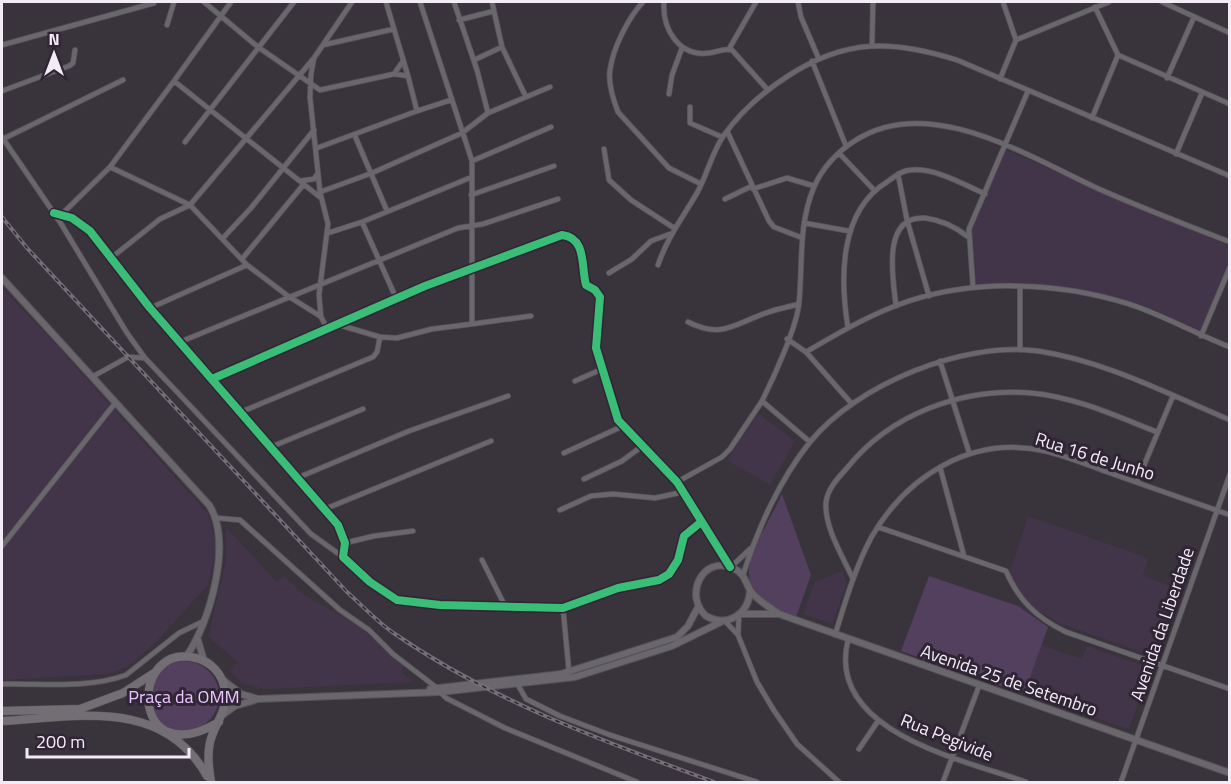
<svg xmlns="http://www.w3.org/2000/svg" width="1231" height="784" viewBox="0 0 1231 784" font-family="'Titillium Web',sans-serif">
  <rect width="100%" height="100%" fill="#39333c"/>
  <path fill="#423549" d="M 1004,149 L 1229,246 L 1229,266 L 1202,335 L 1131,305 L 1060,288 L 975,287 L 967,236 Z
    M 2,288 L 51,339 L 208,514 L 217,547 L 208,585 L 157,641 L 127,667 L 108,674 L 2,680 Z
    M 758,413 L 795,441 L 770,485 L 727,460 Z
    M 1028,516 L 1148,558 L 1143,576 L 1178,589 L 1154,656 L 1061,624 L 1026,604 L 1009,574 Z
    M 226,527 L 277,582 L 284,576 L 304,595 L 362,628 L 404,667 L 401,671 L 412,682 L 266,689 L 243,684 L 230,671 L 238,662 L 208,637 L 226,561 Z
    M 842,571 L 847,583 L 832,624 L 803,614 L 815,582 Z
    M 1041,645 L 1082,659 L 1087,646 L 1150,668 L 1129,729 L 1024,694 Z"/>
  <path fill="#533f5e" d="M 782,494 L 811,575 L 796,617 C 715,587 758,547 782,494 Z
    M 929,576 L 1018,606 L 1048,627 L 1024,694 L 901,651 Z
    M149 696a35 35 0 1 1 70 0a35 35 0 1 1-70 0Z"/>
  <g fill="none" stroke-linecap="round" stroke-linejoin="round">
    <defs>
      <path id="minor" d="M 204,2 L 258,47 L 320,90 L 394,74 L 408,76 L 417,111 L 317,148
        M 231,2 L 174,81 L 321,198
        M 386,2 L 408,76
        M 492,2 L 502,47 L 526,97
        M 643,2 C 628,18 613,48 610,70 C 608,83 613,99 618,112 L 669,168 L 701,184
        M 664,2 C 662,29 679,57 709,53 C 717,52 724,48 732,50 L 767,89
        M 798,2 L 801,17 L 818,57
        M 1003,2 L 1016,40
        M 1162,2 L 1230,33
        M 459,20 L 494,11
        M 167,25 L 174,2
        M 2,45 L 154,3
        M 323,45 L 394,29
        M 872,46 L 873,2
        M 729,49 L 756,2
        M 1118,55 L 1230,104
        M 474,60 L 502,47
        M 812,61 L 846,146
        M 394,74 L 403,61
        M 1167,78 L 1194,17
        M 1000,79 L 1016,40 L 1109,2
        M 2,91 L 69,66 L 73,63 L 75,50
        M 669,94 L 672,75 L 682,48
        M 690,107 L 690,123 L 722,137
        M 417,111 L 451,100
        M 488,113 L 550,87
        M 1092,118 L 1118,55 L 1095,7
        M 727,131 L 769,221 L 774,227 L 800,237
        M 355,136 L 387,211
        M 2,137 L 60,222 L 127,333 L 145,358 L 311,534 L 343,557
        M 3,139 L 123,80
        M 185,142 L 294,2
        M 604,149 L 609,180 L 631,200 L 674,228
        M 839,153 L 874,190
        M 1176,154 L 1202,93
        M 472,161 L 551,127
        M 110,167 L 190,205 L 247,265 L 288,296 L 320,316
        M 898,174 L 907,220 L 929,296
        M 300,181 L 314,179 L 318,173
        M 753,189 L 787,178 L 814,186
        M 320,192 L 372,173 L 462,133 L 488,113 L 477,70 L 454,2
        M 471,195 L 554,166
        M 725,199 L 752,186
        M 54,213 L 72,218 L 90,231 L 150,308 L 338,525 L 345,543 L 343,557 L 370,582 L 397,600 L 440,605 L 563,608 L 618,588 L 659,580 L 669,574 L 678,560 L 684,536 L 701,522
        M 61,215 L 110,167 L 174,81
        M 362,222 L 396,298
        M 804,223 L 849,231
        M 328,233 L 362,222 L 472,177
        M 223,238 L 251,208 L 314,130
        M 111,258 L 160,219 L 190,205 L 314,58
        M 242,259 L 304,184
        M 658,265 C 667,238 683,217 697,193 C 707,175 712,152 724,135 C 742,110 763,92 788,76 C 846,38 893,40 957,60 L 1230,176
        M 609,273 L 632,259 L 651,241 L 670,234
        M 973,287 L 969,229 L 1028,91
        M 896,306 C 893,279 881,215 925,218 C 941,220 954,226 967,236
        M 150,308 L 247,265
        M 688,322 C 722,339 734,324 766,313 C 777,309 788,307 799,304
        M 336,324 L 380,337 L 397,338 L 432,329 L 472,324 L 472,161 L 420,2
        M 472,324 L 531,316
        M 327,328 L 321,317 L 319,295 L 328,224 L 320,192 L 310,97 L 311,74 L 314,58 L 352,2
        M 848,328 C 840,279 839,211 887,182 C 894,177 902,170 911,170 C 936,168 963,184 985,194
        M 1201,336 L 1230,267
        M 787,339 L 806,352 L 852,404
        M 180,342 L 458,228 L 483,224 L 558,199
        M 1020,350 L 1020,287
        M 806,352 C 835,335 864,318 895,306 C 968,278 1056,281 1129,304 C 1163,315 1196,334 1230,347
        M 940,361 L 969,452
        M 92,377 L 128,357 L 145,358
        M 212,379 L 425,286 L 562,235 C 587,238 581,267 586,285 L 595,290 L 600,297 L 596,348 L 618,420 L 677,482 L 730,567
        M 575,381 L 600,370
        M 241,412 L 373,357 L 377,352 L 380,337
        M 810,442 L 762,401 C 773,379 797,327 799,303 C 803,263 798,225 814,187 C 822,168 838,151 856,140 C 930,93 1029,157 1099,189 C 1142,208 1186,225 1230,242
        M 271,447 L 363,409
        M 564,453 L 623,426
        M 940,467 L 964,556
        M 297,478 L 409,431 L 508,396
        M 584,479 L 622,461 L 641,447
        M 677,482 L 722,457 L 730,449 L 762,401
        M 1137,482 L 1173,396
        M 325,509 L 491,441
        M 560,510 L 591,496 L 613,494 L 655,498 L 683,492
        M 217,518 L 240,520 L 340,610 L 369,630 L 393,654 L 437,688
        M 878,527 L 1006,571 C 1019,601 1037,618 1066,632 L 1230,689
        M 345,543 L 374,536 L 413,531
        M 2,546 L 116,402
        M 482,560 L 506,608
        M 731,567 L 750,549
        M 743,575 C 757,530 780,479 810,442 C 857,384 964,341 1038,351 C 1105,361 1168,394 1230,420
        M 853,579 C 843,557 824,527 826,502 C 828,488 838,478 847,468 C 890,414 963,387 1031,393 C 1075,397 1116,416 1157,432
        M 563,608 L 569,672
        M 725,621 L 738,635 L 757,682 L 773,709 L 797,744 L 839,782
        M 738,635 L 739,615
        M 835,635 C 845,603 855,568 871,538 C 907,475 972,435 1045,451 C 1067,456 1088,465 1110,473 C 1150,487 1189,501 1230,515
        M 848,640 C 825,732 964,760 1026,782
        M 2,684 C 42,683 88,689 126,675 L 179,633 L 204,621
        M 518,685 L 526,699 L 560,716 L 610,735 L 757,782
        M 440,692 L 446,698 L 505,728 L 637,782
        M 859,749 L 878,721
        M 943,782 L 979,686
        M 1121,782 L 1230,474"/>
      <path id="tertiary" d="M 2,278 L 209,505 C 233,541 210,623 186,657
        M 750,590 C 749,614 728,628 706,616 C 683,595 703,555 733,568 C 744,573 745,581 750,590 C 756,600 770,607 779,614 L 1230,773
        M 740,614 L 778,614
        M 198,640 L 204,661
        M 223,680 L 241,694 L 258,699 L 440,692 L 575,677 L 672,646 L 723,621
        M 430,689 L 561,674 L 677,637 L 688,626 L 698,607
        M 221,716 L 235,706 L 255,700"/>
      <path id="trunk" d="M 2,711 L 80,709 L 123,693 L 154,673
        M 2,721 C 78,717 163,697 207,776
        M 211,782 C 209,769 207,756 210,742 C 215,722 231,707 224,686 C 221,672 209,661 196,658 C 128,641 130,775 219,722"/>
    </defs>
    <use href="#minor" stroke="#565159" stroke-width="6"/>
    <use href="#tertiary" stroke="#565159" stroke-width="8"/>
    <use href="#trunk" stroke="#565159" stroke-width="9"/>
    <use href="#minor" stroke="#69676b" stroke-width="4.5"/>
    <use href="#tertiary" stroke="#69676b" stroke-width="6"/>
    <use href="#trunk" stroke="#726e74" stroke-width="8"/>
    <defs>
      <path id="rail" d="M 2,217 L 27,248 L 347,592 C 363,606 378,623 395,634 C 494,702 603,741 714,782"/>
    </defs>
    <use href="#rail" stroke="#746f76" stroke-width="4"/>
    <use href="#rail" stroke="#302535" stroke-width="1.5" stroke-dasharray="4.5" stroke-linecap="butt"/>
    <defs>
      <path id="cycleway" d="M 54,213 L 72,218 L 90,231 L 150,308 L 338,525 L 345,543 L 343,557 L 370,582 L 397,600 L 440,605 L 563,608 L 618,588 L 659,580 L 669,574 L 678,560 L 684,536 L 701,522
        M 212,379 L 425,286 L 562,235 C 587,238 581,267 586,285 L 595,290 L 600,297 L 596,348 L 618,420 L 677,482 L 730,567"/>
    </defs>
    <use href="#cycleway" stroke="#302535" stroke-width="11"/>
    <use href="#cycleway" stroke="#3abd76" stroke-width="8"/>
  </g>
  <g text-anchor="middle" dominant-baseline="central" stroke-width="6" stroke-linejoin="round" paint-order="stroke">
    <g font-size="18" fill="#f3ecf7" stroke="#302535">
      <text transform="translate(1095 456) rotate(17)">Rua 16 de Junho</text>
      <text transform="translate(1162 624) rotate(-71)">Avenida da Liberdade</text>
      <text transform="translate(1009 680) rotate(19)">Avenida 25 de Setembro</text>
      <text transform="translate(947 737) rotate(22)">Rua Pegivide</text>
    </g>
    <g font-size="18" fill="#ebc7ff" stroke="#302535">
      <text x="184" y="696">Praça da OMM</text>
    </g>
  </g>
  <rect width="1231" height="784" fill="none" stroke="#f3ecf7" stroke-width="6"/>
  <g transform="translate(54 54)" stroke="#302535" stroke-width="4.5" paint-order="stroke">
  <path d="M0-4.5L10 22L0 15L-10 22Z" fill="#f3ecf7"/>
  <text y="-9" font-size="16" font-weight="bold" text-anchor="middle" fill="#f3ecf7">N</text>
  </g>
  <path d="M27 748v9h162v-9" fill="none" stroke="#f3ecf7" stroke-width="3"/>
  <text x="36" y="748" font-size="18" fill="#f3ecf7" stroke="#302535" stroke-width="4.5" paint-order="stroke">200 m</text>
</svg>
